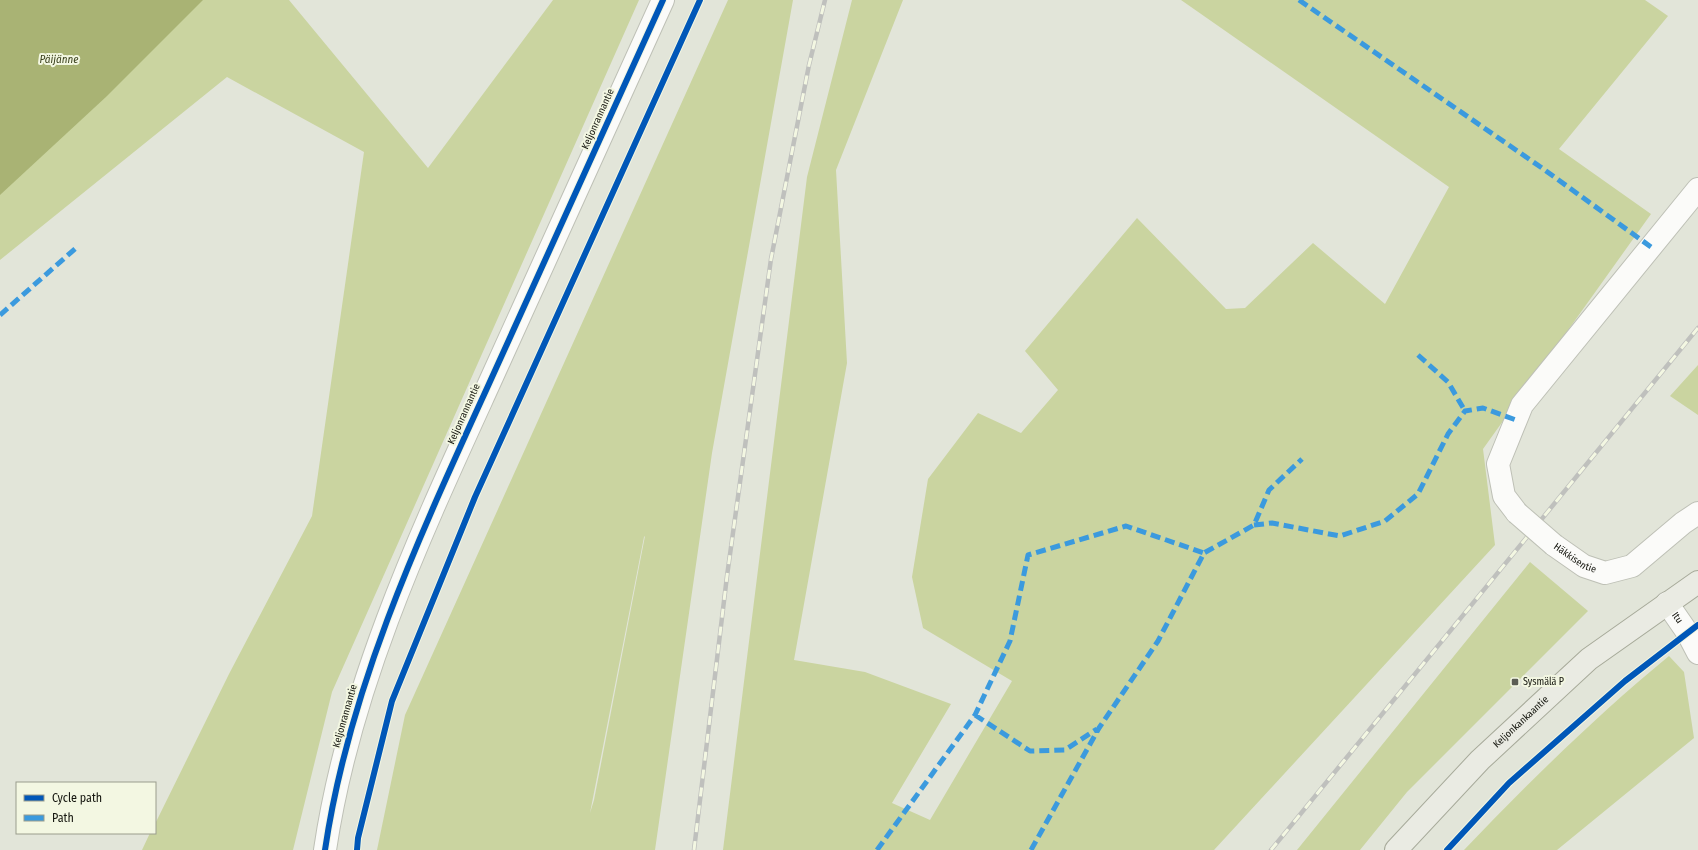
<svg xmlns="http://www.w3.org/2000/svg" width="1698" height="850" viewBox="0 0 1698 850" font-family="'Fira Sans Condensed',sans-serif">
  <rect width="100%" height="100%" fill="#e2e5d9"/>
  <path fill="#cad4a0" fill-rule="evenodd" d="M 198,0 L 289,0 L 428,168 L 553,0 L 639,0 L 332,692 L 293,850 L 142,850 L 150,833 L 155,833 L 155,824 L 229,674 L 312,516 L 364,152 L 227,77 L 0,260 L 0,193 Z
    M 728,0 L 793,0 L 712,453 L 655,850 L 377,850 L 405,715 ZM 645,536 L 594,800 L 590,813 L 644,537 Z
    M 852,0 L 903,0 L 836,170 L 847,363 L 794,660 L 865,672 L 951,704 L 892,803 L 930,820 L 1012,681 L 923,628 L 912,577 L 928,479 L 978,413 L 1021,433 L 1058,390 L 1025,351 L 1137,218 L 1226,309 L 1245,308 L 1313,243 L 1385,304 L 1449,187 L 1181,0 L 1645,0 L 1668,16 L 1559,149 L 1651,214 L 1483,449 L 1495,545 L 1214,850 L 723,850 L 807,177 Z
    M 1698,365 L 1698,415 L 1670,396 Z
    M 1530,562 L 1588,611 L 1407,792 L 1360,850 L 1297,850 Z
    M 1669,656 L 1684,672 L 1694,738 L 1557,850 L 1464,850 C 1529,782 1596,716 1669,656 Z"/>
  <path fill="#a9b374" d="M 0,0 L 203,0 L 107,96 L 0,195 Z"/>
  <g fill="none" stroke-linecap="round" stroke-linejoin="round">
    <defs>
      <g id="minor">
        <path d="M 1517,513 L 1504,496 L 1498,464 L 1522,405 L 1698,189"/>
        <path id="s1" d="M 1554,545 L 1584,566 L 1605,573 L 1632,566 L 1683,523 L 1698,513"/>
        <path id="s2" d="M 1667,603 L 1687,632 L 1698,653"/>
        <path d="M 325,850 C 349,687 420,535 488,386 C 546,257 605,129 663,0"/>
      </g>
      <g id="major">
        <path id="s3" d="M 1396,850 L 1480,760 L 1589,659 L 1698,582"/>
      </g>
    </defs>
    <use href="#minor" stroke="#bec0b6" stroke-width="24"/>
    <use href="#major" stroke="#a7aa9a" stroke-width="24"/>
    <use href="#minor" stroke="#fbfbf9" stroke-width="22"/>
    <use href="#major" stroke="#eaebe3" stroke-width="22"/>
    <defs>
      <path id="rail" d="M 694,850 L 727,576 L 771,259 L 809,65 L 825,0
        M 1271,850 L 1698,328"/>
    </defs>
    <use href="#rail" stroke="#bfc0bd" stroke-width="4.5"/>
    <use href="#rail" stroke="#f3f7e2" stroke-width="3" stroke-dasharray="9" stroke-linecap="butt"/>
    <defs>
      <path id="minor-bridge" d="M 1517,513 L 1554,545"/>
    </defs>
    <use href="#minor-bridge" stroke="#bec0b6" stroke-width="24" stroke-linecap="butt"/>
    <use href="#minor-bridge" stroke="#fbfbf9" stroke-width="22"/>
    <path stroke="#3b9ade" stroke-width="5" stroke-dasharray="10 5" stroke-linecap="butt" d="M 1299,0 L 1542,168 L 1651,247
      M 0,315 L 76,248
      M 1418,355 L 1448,382 L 1465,411
      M 1254,525 L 1272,523 L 1340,536 L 1385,521 L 1418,494 L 1448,434 L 1465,411 L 1483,408 L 1516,420
      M 975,715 L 1030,751 L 1065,750 L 1097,729
      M 877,850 L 975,715 L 1010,641 L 1028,555 L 1126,526 L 1204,553
      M 1031,850 L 1099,728 L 1158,641 L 1204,553 L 1254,525 L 1269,490 L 1302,459"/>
    <defs>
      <path id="cycleway" d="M 325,850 C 349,687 420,535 488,386 C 546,257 605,129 663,0
        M 357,850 L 358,838 L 392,701 L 475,497 L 700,0
        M 1447,850 L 1509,783 L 1625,681 L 1698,625"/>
    </defs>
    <use href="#cycleway" stroke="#f3f7e2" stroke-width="8"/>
    <use href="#cycleway" stroke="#0057b8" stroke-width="6"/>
  </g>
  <rect fill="#5c5e55" stroke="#f3f7e2" stroke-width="1.5" x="1511" y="678" width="8" height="8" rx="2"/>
  <g text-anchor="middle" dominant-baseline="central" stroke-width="4" stroke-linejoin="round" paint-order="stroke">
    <g font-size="10" fill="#14150e" stroke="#f3f7e2">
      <text transform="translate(598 119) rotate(-66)">Keljonrannantie</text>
      <text transform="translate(464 414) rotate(-66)">Keljonrannantie</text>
      <text stroke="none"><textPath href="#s1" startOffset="25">Häkkisentie</textPath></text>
      <text stroke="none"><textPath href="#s2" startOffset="18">Itu</textPath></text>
      <text transform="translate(345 716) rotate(-74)">Keljonrannantie</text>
      <text stroke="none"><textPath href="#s3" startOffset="179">Keljonkankaantie</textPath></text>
    </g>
    <g font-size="10" fill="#14150e" stroke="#f3f7e2" text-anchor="start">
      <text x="1523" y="682">Sysmälä P</text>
    </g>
    <g font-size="11" font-style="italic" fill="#393f1b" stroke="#f3f7e2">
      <text x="59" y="59">Päijänne</text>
    </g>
  </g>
  <rect x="16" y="782" width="140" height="52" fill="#f3f7e2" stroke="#9a9d8d"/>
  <rect x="24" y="795" width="20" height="6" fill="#0057b8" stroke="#9a9d8d"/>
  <text x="52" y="802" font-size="12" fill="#14150e">Cycle path</text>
  <rect x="24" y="815" width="20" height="6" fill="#3b9ade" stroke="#9a9d8d"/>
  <text x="52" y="822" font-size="12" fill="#14150e">Path</text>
</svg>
